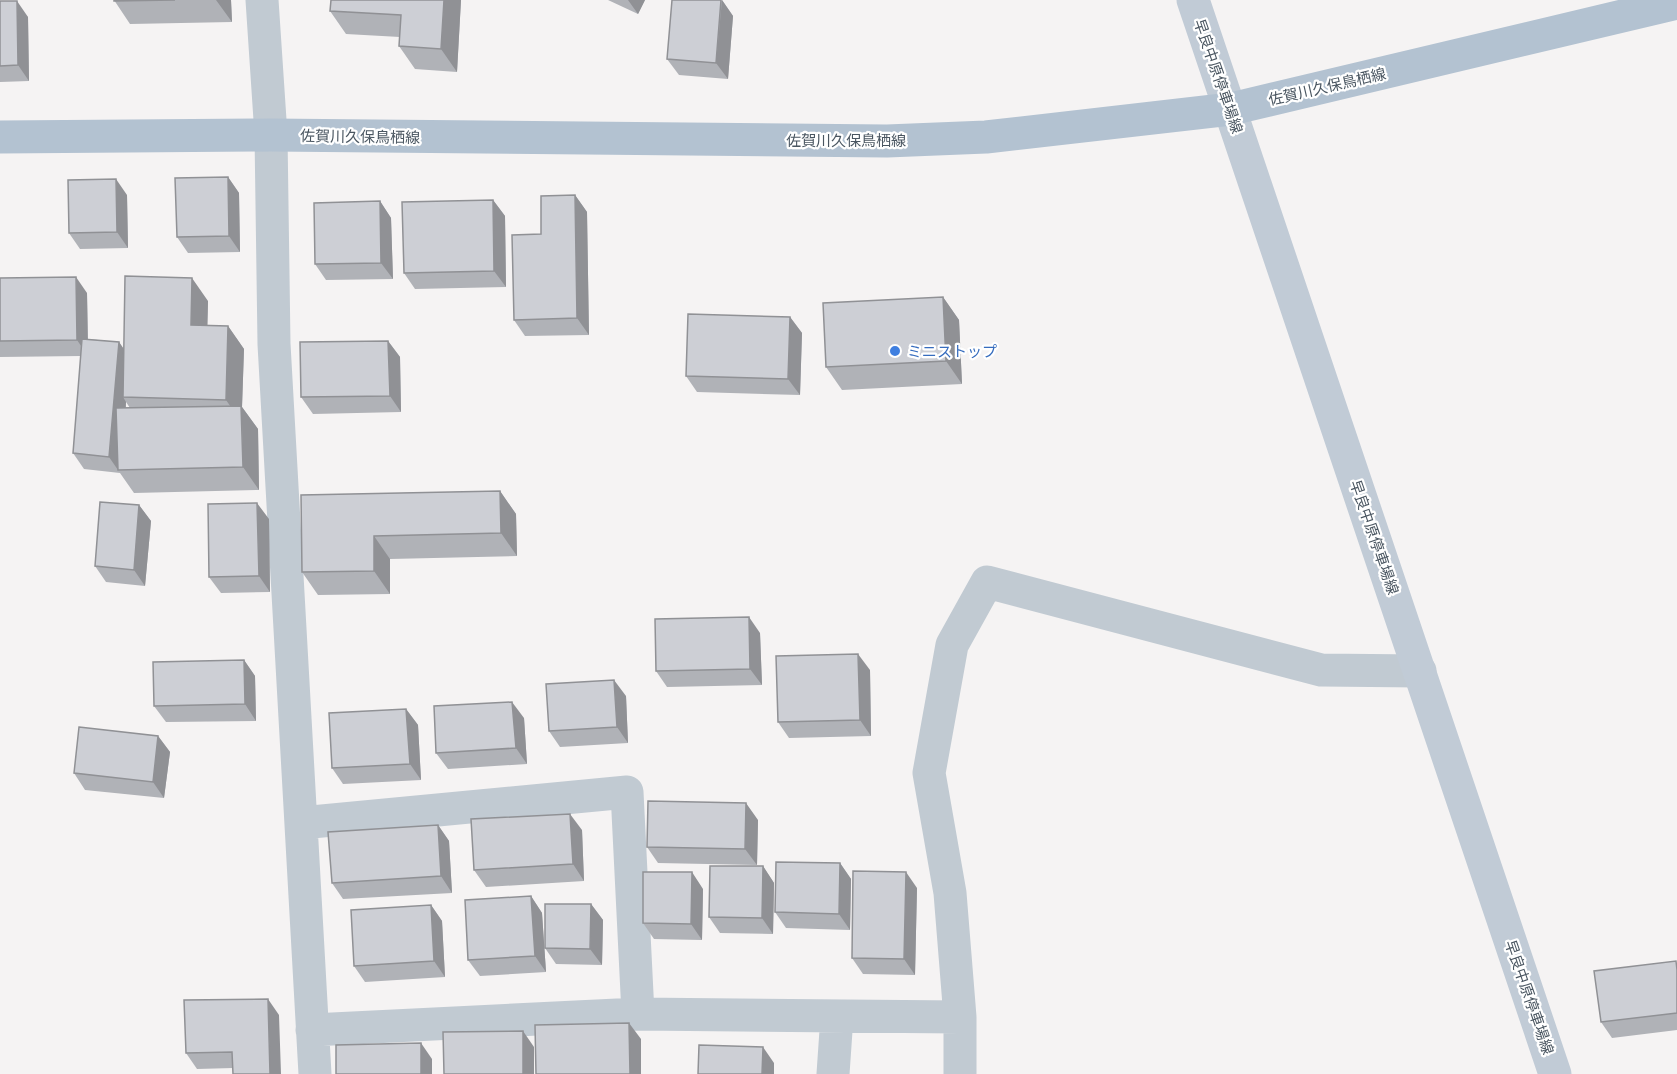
<svg xmlns="http://www.w3.org/2000/svg" width="1677" height="1074" viewBox="0 0 1677 1074" font-family="Commissioner,'Noto Sans JP',sans-serif">
  <rect width="100%" height="100%" fill="#f5f3f3"/>
  <g fill="none" stroke-linecap="round" stroke-linejoin="round">
    <path stroke="#c1cad2" stroke-width="33" d="M 262,0 L 271,135 L 274,344 L 315,1074
      M 301,823 L 627,792 L 638,1014
      M 312,1030 L 638,1014 L 960,1017
      M 833,1074 L 837,1016
      M 960,1074 L 960,1017 L 950,893 L 929,773 L 952,645 L 987,582 L 1321,670 L 1420,671"/>
    <path stroke="#c1cbd6" stroke-width="33" d="M 1193,0 L 1555,1074"/>
    <path stroke="#b3c2d1" stroke-width="33" d="M 0,137 L 271,135 L 887,141 L 986,137 L 1231,109 L 1677,3"/>
  </g>
  <path fill="#b0b2b7" fill-rule="evenodd" d="M 114,0 L 231,0 L 232,22 L 130,24 Z
    M 331,0 L 461,0 L 457,72 L 415,69 L 399,46 L 400,37 L 346,34 L 330,11 Z
    M 608,0 L 645,0 L 638,14 Z
    M 722,0 L 733,16 L 728,79 L 679,75 L 667,59 Z
    M 0,1 L 28,17 L 29,81 L 0,82 Z
    M 228,177 L 239,193 L 240,252 L 188,253 L 177,237 Z
    M 127,195 L 128,248 L 80,249 L 69,233 Z
    M 575,195 L 587,212 L 589,335 L 525,336 L 514,320 L 541,234 Z
    M 493,200 L 505,216 L 506,287 L 415,289 L 404,273 Z
    M 380,201 L 391,218 L 393,279 L 326,280 L 315,264 Z
    M 0,278 L 87,293 L 88,339 L 119,342 L 124,350 L 208,301 L 207,326 L 228,326 L 244,349 L 242,407 L 258,429 L 259,490 L 134,493 L 120,473 L 84,469 L 73,453 L 81,356 L 0,357 ZM 126,402 L 130,408 L 126,408 Z
    M 943,297 L 959,320 L 962,384 L 842,390 L 826,367 Z
    M 790,317 L 802,333 L 800,395 L 697,392 L 686,376 Z
    M 388,341 L 400,357 L 401,412 L 313,414 L 301,397 Z
    M 500,491 L 516,514 L 517,556 L 390,559 L 390,594 L 318,595 L 302,572 L 301,495 Z
    M 139,505 L 151,521 L 145,586 L 106,582 L 95,566 Z
    M 269,519 L 270,592 L 221,593 L 209,577 Z
    M 760,633 L 762,685 L 667,687 L 656,671 Z
    M 244,660 L 255,676 L 256,721 L 166,722 L 154,706 Z
    M 870,670 L 871,736 L 789,738 L 778,722 Z
    M 626,696 L 628,743 L 560,747 L 549,731 Z
    M 406,709 L 418,725 L 421,780 L 343,784 L 332,768 Z
    M 524,718 L 527,764 L 448,769 L 436,753 Z
    M 158,736 L 170,752 L 164,798 L 85,790 L 74,773 Z
    M 758,820 L 757,865 L 658,863 L 647,847 Z
    M 438,825 L 449,841 L 452,893 L 343,899 L 332,883 Z
    M 582,830 L 584,881 L 486,887 L 474,870 Z
    M 840,863 L 851,879 L 850,930 L 786,928 L 775,912 Z
    M 763,866 L 774,883 L 773,934 L 720,933 L 709,917 Z
    M 917,888 L 915,975 L 863,974 L 852,958 Z
    M 703,889 L 702,940 L 654,939 L 643,923 Z
    M 531,896 L 542,913 L 546,972 L 480,976 L 468,960 Z
    M 591,904 L 603,920 L 602,965 L 556,964 L 545,948 Z
    M 431,905 L 442,921 L 445,977 L 365,982 L 354,966 Z
    M 1677,963 L 1677,1030 L 1612,1038 L 1601,1022 Z
    M 279,1015 L 233,1068 L 197,1069 L 186,1053 Z"/>
  <path fill="#909195" d="M 216,0 L 231,0 L 232,22 Z
    M 444,0 L 461,0 L 457,72 L 441,49 Z
    M 628,0 L 645,0 L 638,14 Z
    M 722,0 L 733,16 L 728,79 L 716,63 Z
    M 17,1 L 28,17 L 29,81 L 18,65 Z
    M 228,177 L 239,193 L 240,252 L 229,236 Z
    M 116,179 L 127,195 L 128,248 L 117,232 Z
    M 575,195 L 587,212 L 589,335 L 577,318 Z
    M 493,200 L 505,216 L 506,287 L 494,271 Z
    M 380,201 L 391,218 L 393,279 L 381,263 Z
    M 76,277 L 87,293 L 88,356 L 77,340 Z
    M 192,278 L 208,301 L 207,348 L 191,325 Z
    M 943,297 L 959,320 L 962,384 L 946,361 Z
    M 790,317 L 802,333 L 800,395 L 788,379 Z
    M 228,326 L 244,349 L 242,407 L 258,429 L 259,490 L 243,467 L 242,423 L 226,400 Z
    M 388,341 L 400,357 L 401,412 L 390,396 Z
    M 119,342 L 130,358 L 123,397 L 126,402 L 121,470 L 118,470 L 109,457 Z
    M 500,491 L 516,514 L 517,556 L 501,533 Z
    M 257,503 L 269,519 L 270,592 L 259,576 Z
    M 139,505 L 151,521 L 145,586 L 134,570 Z
    M 374,536 L 390,559 L 390,594 L 374,571 Z
    M 749,617 L 760,633 L 762,685 L 750,669 Z
    M 858,654 L 870,670 L 871,736 L 860,720 Z
    M 244,660 L 255,676 L 256,721 L 245,704 Z
    M 614,680 L 626,696 L 628,743 L 617,727 Z
    M 512,702 L 524,718 L 527,764 L 516,748 Z
    M 406,709 L 418,725 L 421,780 L 410,764 Z
    M 158,736 L 170,752 L 164,798 L 153,782 Z
    M 746,803 L 758,820 L 757,865 L 745,849 Z
    M 570,814 L 582,830 L 584,881 L 573,864 Z
    M 438,825 L 449,841 L 452,893 L 441,876 Z
    M 840,863 L 851,879 L 850,930 L 839,914 Z
    M 763,866 L 774,883 L 773,934 L 762,918 Z
    M 692,872 L 703,889 L 702,940 L 691,924 Z
    M 906,872 L 917,888 L 915,975 L 904,959 Z
    M 531,896 L 542,913 L 546,972 L 535,956 Z
    M 591,904 L 603,920 L 602,965 L 590,949 Z
    M 431,905 L 442,921 L 445,977 L 434,961 Z
    M 268,999 L 279,1015 L 281,1074 L 270,1074 Z
    M 629,1023 L 641,1039 L 641,1074 L 630,1074 Z
    M 523,1031 L 534,1047 L 534,1074 L 523,1074 Z
    M 421,1043 L 432,1059 L 432,1074 L 421,1074 Z
    M 763,1047 L 774,1063 L 774,1074 L 762,1074 Z"/>
  <path fill="#cdcfd5" stroke="#909195" stroke-width="1.5" d="M 114,0 L 175,0 L 114,1 Z
    M 331,0 L 444,0 L 441,49 L 399,46 L 401,15 L 330,11 Z
    M 672,0 L 721,0 L 716,63 L 667,59 Z
    M 0,1 L 17,1 L 18,65 L 0,66 Z
    M 228,177 L 229,236 L 177,237 L 175,178 Z
    M 116,179 L 117,232 L 69,233 L 68,180 Z
    M 575,195 L 577,318 L 514,320 L 512,235 L 541,234 L 541,196 Z
    M 493,200 L 494,271 L 404,273 L 402,202 Z
    M 380,201 L 381,263 L 315,264 L 314,203 Z
    M 125,276 L 192,278 L 191,325 L 228,326 L 226,400 L 123,397 Z
    M 76,277 L 77,340 L 0,341 L 0,278 Z
    M 943,297 L 946,361 L 826,367 L 823,303 Z
    M 688,314 L 790,317 L 788,379 L 686,376 Z
    M 82,339 L 119,342 L 109,457 L 73,453 Z
    M 388,341 L 390,396 L 301,397 L 300,342 Z
    M 241,406 L 243,467 L 118,470 L 116,408 Z
    M 500,491 L 501,533 L 374,536 L 374,571 L 302,572 L 301,495 Z
    M 100,502 L 139,505 L 134,570 L 95,566 Z
    M 257,503 L 259,576 L 209,577 L 208,504 Z
    M 749,617 L 750,669 L 656,671 L 655,619 Z
    M 858,654 L 860,720 L 778,722 L 776,656 Z
    M 244,660 L 245,704 L 154,706 L 153,662 Z
    M 614,680 L 617,727 L 549,731 L 546,684 Z
    M 512,702 L 516,748 L 436,753 L 434,706 Z
    M 406,709 L 410,764 L 332,768 L 329,713 Z
    M 79,727 L 158,736 L 153,782 L 74,773 Z
    M 648,801 L 746,803 L 745,849 L 647,847 Z
    M 570,814 L 573,864 L 474,870 L 471,819 Z
    M 438,825 L 441,876 L 332,883 L 328,832 Z
    M 776,862 L 840,863 L 839,914 L 775,912 Z
    M 710,866 L 763,866 L 762,918 L 709,917 Z
    M 853,871 L 906,872 L 904,959 L 852,958 Z
    M 643,872 L 692,872 L 691,924 L 643,923 Z
    M 531,896 L 535,956 L 468,960 L 465,900 Z
    M 545,904 L 591,904 L 590,949 L 545,948 Z
    M 431,905 L 434,961 L 354,966 L 351,910 Z
    M 1676,961 L 1677,970 L 1677,1013 L 1601,1022 L 1594,971 Z
    M 268,999 L 270,1074 L 233,1074 L 232,1052 L 186,1053 L 184,1000 Z
    M 629,1023 L 630,1074 L 536,1074 L 535,1025 Z
    M 523,1031 L 523,1074 L 444,1074 L 443,1032 Z
    M 421,1043 L 421,1074 L 336,1074 L 336,1045 Z
    M 699,1045 L 763,1047 L 762,1074 L 698,1074 Z"/>
  <circle fill="#3f7fe0" stroke="#fff" stroke-width="2" cx="895" cy="351" r="6"/>
  <g text-anchor="middle" dominant-baseline="central" stroke-width="4.5" stroke-linejoin="round" paint-order="stroke">
    <g font-size="15" fill="#4a5661" stroke="#fff">
      <text transform="translate(1219 76) rotate(71)">早良中原停車場線</text>
      <text transform="translate(1327 86) rotate(-13)">佐賀川久保鳥栖線</text>
      <text transform="translate(360 136) rotate(1)">佐賀川久保鳥栖線</text>
      <text x="846" y="140">佐賀川久保鳥栖線</text>
      <text transform="translate(1375 537) rotate(71)">早良中原停車場線</text>
      <text transform="translate(1530 997) rotate(71)">早良中原停車場線</text>
    </g>
    <g font-size="15" fill="#366cbe" stroke="#fff" text-anchor="start">
      <text x="907" y="351">ミニストップ</text>
    </g>
  </g>
</svg>
